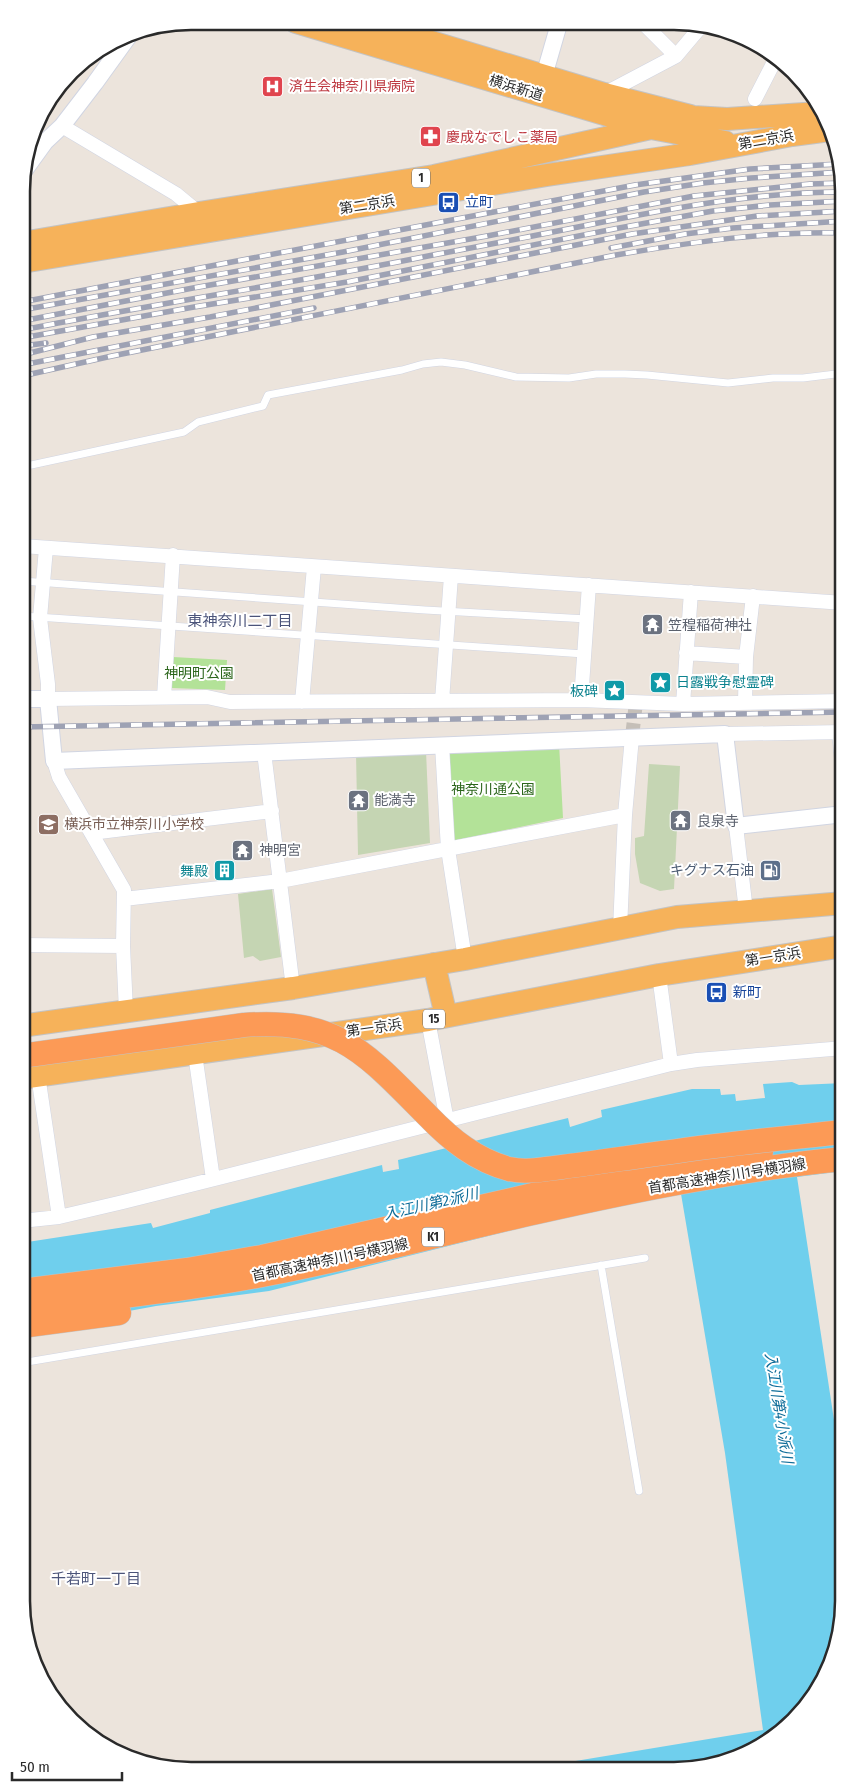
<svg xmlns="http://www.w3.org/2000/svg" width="865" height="1792" viewBox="0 0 865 1792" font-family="'Fira Sans Condensed','Noto Sans JP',sans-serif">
  <rect width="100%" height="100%" fill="#ece4dc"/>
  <path fill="#b3e298" d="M 173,657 L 227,660 L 225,690 L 171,688 Z
    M 559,743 L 563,818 L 452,841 L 447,756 L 452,750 Z"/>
  <path fill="#c5d5b3" d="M 426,751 L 430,843 L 358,855 L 356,753 Z
    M 649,764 L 680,766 L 674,889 L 660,891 L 640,883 L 635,854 L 635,838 L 644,836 Z
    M 272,889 L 281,957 L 260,961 L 253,956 L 244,958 L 238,894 Z"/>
  <path fill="#6fcfed" d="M 792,1082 L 799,1085 L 844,1083 L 843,1171 L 797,1177 L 843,1479 L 843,1612 L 831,1666 L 808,1705 L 769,1742 L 728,1762 L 674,1771 L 521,1770 L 763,1730 L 725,1453 L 680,1188 L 269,1291 L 156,1306 L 21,1331 L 21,1243 L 151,1223 L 153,1228 L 210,1213 L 210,1210 L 382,1165 L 383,1172 L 399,1169 L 398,1160 L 568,1118 L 570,1127 L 602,1117 L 601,1110 L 692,1089 L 720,1089 L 721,1095 L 735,1094 L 736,1101 L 765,1098 L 763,1084 Z"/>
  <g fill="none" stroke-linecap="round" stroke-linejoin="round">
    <path stroke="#c5bfb8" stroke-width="14" stroke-dasharray="14 7" stroke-linecap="butt" d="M 632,737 L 636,702"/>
    <defs>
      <path id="service" d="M 22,467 L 184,432 L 198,422 L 263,406 L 268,395 L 402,370 L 423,364 L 441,362 L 465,365 L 516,377 L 569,378 L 596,374 L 625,374 L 647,375 L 728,383 L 773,378 L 803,378 L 844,373
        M 22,581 L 425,610 L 587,619
        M 22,616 L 584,654
        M 601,1265 L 639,1491
        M 21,1363 L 645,1258"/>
      <path id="minor" d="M 644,24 L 676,56
        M 604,94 L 676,56 L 703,24
        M 755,99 L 776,58
        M 62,126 L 176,194 L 199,213
        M 22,546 L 844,603
        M 46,548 L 40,618 L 48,684 L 48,699 L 207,697 L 230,702 L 581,700 L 683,704 L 844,701
        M 686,653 L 746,657
        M 164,697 L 173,555
        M 581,700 L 589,585
        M 442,701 L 451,576
        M 302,702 L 314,567
        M 745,703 L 746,657 L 753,596
        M 683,704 L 691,592
        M 839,732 L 844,783
        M 725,734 L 844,732
        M 442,745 L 448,849 L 465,959
        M 264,752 L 293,988
        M 54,761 L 59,777 L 124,890 L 123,946 L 126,1011
        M 736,826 L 746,911
        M 91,833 L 272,811
        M 124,899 L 280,881 L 625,815
        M 620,929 L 625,815 L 632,737
        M 21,945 L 123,946
        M 840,947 L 844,974
        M 659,975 L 671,1064
        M 428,1020 L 447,1121
        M 195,1054 L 213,1179
        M 38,1075 L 59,1217
        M 21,1221 L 59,1217 L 123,1202 L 671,1064 L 697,1060 L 844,1048"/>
      <path id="tertiary" d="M 544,76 L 559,24
        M 24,171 L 45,142 L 62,126 L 95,83 L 131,33
        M 21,699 L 48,699 L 54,761 L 725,734 L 736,826 L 844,814"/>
      <path id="trunk" d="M 296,22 L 651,128 L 725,142
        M 365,22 L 604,94 L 690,116
        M 22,243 L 199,213 L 434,176 L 651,128 L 693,117 L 727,119 L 819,113
        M 22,262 L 547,175 L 690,154 L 792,135 L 830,130
        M 434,964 L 446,1016
        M 21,1026 L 293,988 L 465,959 L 677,917 L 844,903
        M 21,1078 L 428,1020 L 659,975 L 844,946"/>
      <path id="motorway" d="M 21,1291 L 187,1270 L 262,1257 L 533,1195 L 684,1163 L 761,1152
        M 21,1309 C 103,1298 186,1290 267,1274 C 358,1257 447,1232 537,1212 C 639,1189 740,1169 843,1159
        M 21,1326 L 119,1313"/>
    </defs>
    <use href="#service" stroke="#d1d5e2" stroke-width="8"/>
    <use href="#minor" stroke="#d1d5e2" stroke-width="15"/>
    <use href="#tertiary" stroke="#d1d5e2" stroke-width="18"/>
    <use href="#trunk" stroke="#c3c3c3" stroke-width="24"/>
    <use href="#motorway" stroke="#c3c3c3" stroke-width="25"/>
    <use href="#service" stroke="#fff" stroke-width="7"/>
    <use href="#minor" stroke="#fff" stroke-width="14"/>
    <use href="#tertiary" stroke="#fff" stroke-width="16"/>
    <use href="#trunk" stroke="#f6b25a" stroke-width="22"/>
    <use href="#motorway" stroke="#fc9a56" stroke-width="24"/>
    <defs>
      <path id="rail" d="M 611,248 L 685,234 L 733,228 L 844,221
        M 22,302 L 635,185 L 750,169 L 839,164
        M 22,310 L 343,252 L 644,192 L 703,183 L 751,178 L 841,172
        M 22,321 L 193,288 L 487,236 L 694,196 L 810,184 L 842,183
        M 22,330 C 160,303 300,282 438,254 C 493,244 548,233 603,222 C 683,206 762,192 844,192
        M 22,338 L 194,307 L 347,282 L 619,228 L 713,211 L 770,205 L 844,201
        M 22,346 L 46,343
        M 22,355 L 93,337 L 210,317 L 632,234 L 757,216 L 844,211
        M 22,365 L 314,308
        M 22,376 L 112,356 L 616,255 C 692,242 767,231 844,233
        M 21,727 L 844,712"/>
    </defs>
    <use href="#rail" stroke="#9ea2b4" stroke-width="5.5"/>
    <use href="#rail" stroke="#fff" stroke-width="4" stroke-dasharray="11" stroke-linecap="butt"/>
    <defs>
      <path id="motorway-bridge" d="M 21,1056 L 244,1025 C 339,1018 366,1054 428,1116 C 451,1140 476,1160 509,1169 C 526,1173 545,1169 562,1167 C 601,1162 639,1156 678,1151 C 733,1143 788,1138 843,1132"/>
    </defs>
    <use href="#motorway-bridge" stroke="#c3c3c3" stroke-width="25" stroke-linecap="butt"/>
    <use href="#motorway-bridge" stroke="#fc9a56" stroke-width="24"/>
  </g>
  <defs>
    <symbol id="hospital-square" viewBox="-11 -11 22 22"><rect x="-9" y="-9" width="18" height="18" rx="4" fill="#e0444e" stroke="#fff"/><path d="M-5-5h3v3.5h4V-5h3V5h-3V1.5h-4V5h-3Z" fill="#fff"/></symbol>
    <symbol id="pharmacy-square" viewBox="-11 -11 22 22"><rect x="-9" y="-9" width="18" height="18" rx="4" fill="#e0444e" stroke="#fff"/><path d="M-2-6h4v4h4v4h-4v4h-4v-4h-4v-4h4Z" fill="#fff"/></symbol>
    <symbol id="bus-square" viewBox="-11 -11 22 22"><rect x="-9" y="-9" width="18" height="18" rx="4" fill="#1a4fb4" stroke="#fff"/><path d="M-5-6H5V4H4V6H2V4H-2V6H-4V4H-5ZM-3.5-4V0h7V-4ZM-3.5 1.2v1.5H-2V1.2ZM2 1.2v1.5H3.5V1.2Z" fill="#fff"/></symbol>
    <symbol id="temple-square" viewBox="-11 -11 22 22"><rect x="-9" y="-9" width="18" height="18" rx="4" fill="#6b7280" stroke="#fff"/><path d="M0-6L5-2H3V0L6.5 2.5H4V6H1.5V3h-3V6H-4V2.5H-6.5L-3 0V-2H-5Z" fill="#fff"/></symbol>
    <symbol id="sight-square" viewBox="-11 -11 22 22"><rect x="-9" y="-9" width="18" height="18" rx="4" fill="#0f9aa8" stroke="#fff"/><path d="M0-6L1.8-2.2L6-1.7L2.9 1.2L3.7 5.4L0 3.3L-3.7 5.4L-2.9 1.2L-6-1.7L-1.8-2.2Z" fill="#fff"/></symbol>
    <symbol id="school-square" viewBox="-11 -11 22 22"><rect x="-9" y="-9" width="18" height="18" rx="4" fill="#8d6e63" stroke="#fff"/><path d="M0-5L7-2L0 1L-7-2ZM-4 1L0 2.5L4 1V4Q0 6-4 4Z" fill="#fff"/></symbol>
    <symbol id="fuel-square" viewBox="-11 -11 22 22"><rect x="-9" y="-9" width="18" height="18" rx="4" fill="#5c6f8a" stroke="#fff"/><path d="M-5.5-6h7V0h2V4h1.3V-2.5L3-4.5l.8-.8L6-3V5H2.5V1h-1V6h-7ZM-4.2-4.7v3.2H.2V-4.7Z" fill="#fff"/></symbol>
    <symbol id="building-square" viewBox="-11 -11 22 22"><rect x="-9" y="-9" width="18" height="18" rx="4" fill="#0f9aa8" stroke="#fff"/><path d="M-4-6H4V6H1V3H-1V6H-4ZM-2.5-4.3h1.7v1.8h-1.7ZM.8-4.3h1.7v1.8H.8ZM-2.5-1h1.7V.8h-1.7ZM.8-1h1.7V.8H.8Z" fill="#fff"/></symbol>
  </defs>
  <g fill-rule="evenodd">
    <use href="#hospital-square" x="260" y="74" width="25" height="25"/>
    <use href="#pharmacy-square" x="418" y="124" width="25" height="25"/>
    <use href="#bus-square" x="436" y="190" width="25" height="25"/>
    <use href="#temple-square" x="640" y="612" width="25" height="25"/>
    <use href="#sight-square" x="648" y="670" width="25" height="25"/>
    <use href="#sight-square" x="602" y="678" width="25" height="25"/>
    <use href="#temple-square" x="346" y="788" width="25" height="25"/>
    <use href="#temple-square" x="668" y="808" width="25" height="25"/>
    <use href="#school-square" x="36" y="812" width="25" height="25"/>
    <use href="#temple-square" x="230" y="838" width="25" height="25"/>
    <use href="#fuel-square" x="758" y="858" width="25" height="25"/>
    <use href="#building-square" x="212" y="858" width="25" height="25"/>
    <use href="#bus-square" x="704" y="980" width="25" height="25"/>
  </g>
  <g text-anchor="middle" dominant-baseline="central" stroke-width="4" stroke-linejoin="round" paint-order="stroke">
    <g fill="#fff" stroke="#6a6a6a" stroke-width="1">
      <rect x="412" y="168.5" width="18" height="19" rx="4"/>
      <rect x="423" y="1009.5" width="22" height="19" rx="4"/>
      <rect x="422" y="1227.5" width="22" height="19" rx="4"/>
    </g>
    <g font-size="12" font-weight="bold" fill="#2a2a2a">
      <text x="421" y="178">1</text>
      <text x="434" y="1019">15</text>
      <text x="433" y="1237">K1</text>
    </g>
    <g font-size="14" fill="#be3a42" stroke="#fff" text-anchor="start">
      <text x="289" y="86">済生会神奈川県病院</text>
      <text x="446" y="137">慶成なでしこ薬局</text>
    </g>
    <g font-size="14" fill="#2a2a2a" stroke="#fff">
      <text transform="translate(516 88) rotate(17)">横浜新道</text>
      <text transform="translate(766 140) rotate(-10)">第二京浜</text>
      <text transform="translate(367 205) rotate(-9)">第二京浜</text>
      <text transform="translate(773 957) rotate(-9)">第一京浜</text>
      <text transform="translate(374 1028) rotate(-8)">第一京浜</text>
      <text transform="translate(727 1176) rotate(-9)">首都高速神奈川1号横羽線</text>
      <text transform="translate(330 1260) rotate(-12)">首都高速神奈川1号横羽線</text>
    </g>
    <g font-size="14" fill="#164399" stroke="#fff" text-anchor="start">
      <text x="465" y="202">立町</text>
      <text x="733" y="992">新町</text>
    </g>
    <g font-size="14" fill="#5b616d" stroke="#fff" text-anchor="start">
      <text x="668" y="625">笠䅣稲荷神社</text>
      <text x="374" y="800">能満寺</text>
      <text x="697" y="821">良泉寺</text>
      <text x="259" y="850">神明宮</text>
    </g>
    <g font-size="14" fill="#2c661b" stroke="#fff">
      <text x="199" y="673">神明町公園</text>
      <text x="493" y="789">神奈川通公園</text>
    </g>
    <g font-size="14" fill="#0d838f" stroke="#fff" text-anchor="end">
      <text x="676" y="682" text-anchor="start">日露戦争慰霊碑</text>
      <text x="598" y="691">板碑</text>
      <text x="208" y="871">舞殿</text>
    </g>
    <g font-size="14" fill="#785e54" stroke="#fff" text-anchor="start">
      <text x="64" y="824">横浜市立神奈川小学校</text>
    </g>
    <g font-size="14" fill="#4e5e75" stroke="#fff" text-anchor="end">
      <text x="754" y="870">キグナス石油</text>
    </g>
    <g font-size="15" fill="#4b547a" stroke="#fff">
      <text x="240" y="621">東神奈川二丁目</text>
      <text x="96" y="1579">千若町一丁目</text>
    </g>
    <g font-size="15" font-style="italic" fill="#0f6d99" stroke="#fff">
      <text transform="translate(431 1204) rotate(-13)">入江川第2派川</text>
      <text transform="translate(779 1408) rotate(81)">入江川第4小派川</text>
    </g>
  </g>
  <path d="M0 0H865V1792H0ZM191 30H674A161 161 0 0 1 835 191V1601A161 161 0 0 1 674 1762H191A161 161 0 0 1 30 1601V191A161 161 0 0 1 191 30Z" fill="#fff" fill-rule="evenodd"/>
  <path fill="none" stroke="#2a2a2a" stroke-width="2.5" d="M191 30H674A161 161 0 0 1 835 191V1601A161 161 0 0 1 674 1762H191A161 161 0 0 1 30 1601V191A161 161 0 0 1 191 30Z"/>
  <path d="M12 1772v8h110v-8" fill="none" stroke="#2a2a2a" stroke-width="2.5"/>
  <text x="20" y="1772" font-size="15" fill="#2a2a2a" stroke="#ffffff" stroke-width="4" paint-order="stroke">50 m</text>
</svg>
